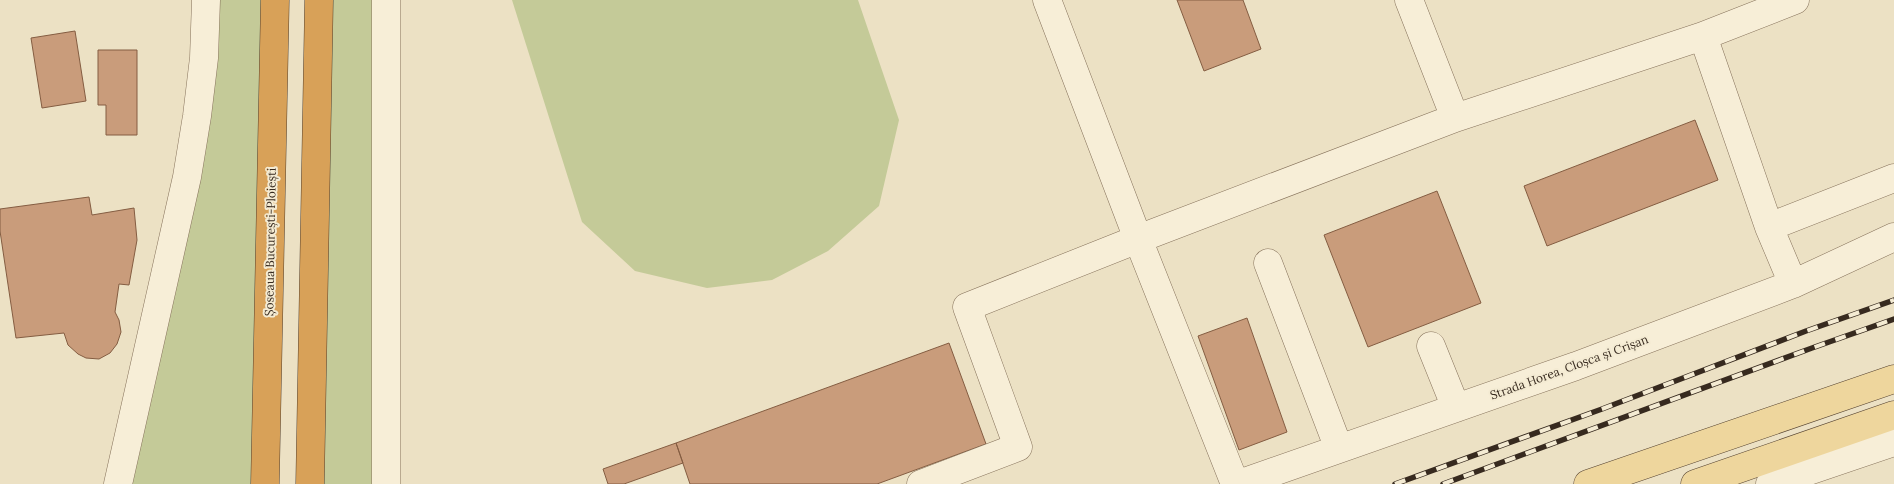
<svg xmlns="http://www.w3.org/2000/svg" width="1894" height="484" viewBox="0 0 1894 484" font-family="Lora,serif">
  <rect width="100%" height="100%" fill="#ece1c4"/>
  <path fill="#c4ca98" d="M 206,0 L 275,0 L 265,484 L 118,484 Z
    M 327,0 L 386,0 L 385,484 L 313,484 Z
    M 512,0 L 858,0 L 899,120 L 879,206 L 828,251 L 772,280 L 707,288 L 635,271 L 582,222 Z"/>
  <path fill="#c99c7b" stroke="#845d42" d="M 1177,0 L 1243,0 L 1261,49 L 1204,71 Z
    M 75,31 L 86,101 L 42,108 L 31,38 Z
    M 98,50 L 137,50 L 137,135 L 106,135 L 106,105 L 98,105 Z
    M 1695,120 L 1718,180 L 1547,246 L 1524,186 Z
    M 1437,191 L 1481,303 L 1368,347 L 1324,235 Z
    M 89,197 L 92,215 L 134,208 L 137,240 L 129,285 L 119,284 L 115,312 L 119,320 L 121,332 L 117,344 L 110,353 L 99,359 L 86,358 L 78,354 L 68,345 L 64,333 L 16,338 L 0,231 L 0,209 Z
    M 1247,318 L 1287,432 L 1239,450 L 1198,336 Z
    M 949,343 L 986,444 L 877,484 L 690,484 L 676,443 Z
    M 676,443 L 683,463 L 624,484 L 608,484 L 603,469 Z"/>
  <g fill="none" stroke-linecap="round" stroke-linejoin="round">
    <defs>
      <path id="minor" d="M 1047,0 L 1138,239 L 1235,484
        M 1409,0 L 1455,118
        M 1703,36 L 1769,227 L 1793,284
        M 1769,227 L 1894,178
        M 1268,263 L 1339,449
        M 1431,346 L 1456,408
        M 118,484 L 187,177 L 197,116 L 204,58 L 206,0
        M 386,484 L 386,0
        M 921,484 L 1018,447 L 967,307 L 1138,239 L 1455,118 L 1703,36 L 1795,0
        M 1239,484 L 1576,366 L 1793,284 L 1894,237
        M 1770,484 L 1894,442"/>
      <path id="major" d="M 1588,484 L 1894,379
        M 1695,484 L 1894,415"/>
      <path id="highway" d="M 265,484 L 275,0
        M 310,484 L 319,0"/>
    </defs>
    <use href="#minor" stroke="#86725b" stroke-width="29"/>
    <use href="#major" stroke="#54412f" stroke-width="29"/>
    <use href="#highway" stroke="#54412f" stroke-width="29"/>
    <use href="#minor" stroke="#f7eed7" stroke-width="28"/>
    <use href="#major" stroke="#eed69d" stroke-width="28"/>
    <use href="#highway" stroke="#d8a158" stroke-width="28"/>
    <defs>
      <path id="rail" d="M 1395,484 L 1602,409 L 1806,331 L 1894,300
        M 1443,484 L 1812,348 L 1894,319"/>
    </defs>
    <use href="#rail" stroke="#372a1f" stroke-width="5.5"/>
    <use href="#rail" stroke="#f4ebd3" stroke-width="4" stroke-dasharray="11" stroke-linecap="butt"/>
  </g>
  <g text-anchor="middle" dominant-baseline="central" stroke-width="4" stroke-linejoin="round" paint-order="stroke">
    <g font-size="12" fill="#372a1f" stroke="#f4ebd3">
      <text transform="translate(270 242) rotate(-89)">Șoseaua București-Ploiești</text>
      <text transform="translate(1569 367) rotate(-20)">Strada Horea, Cloșca și Crișan</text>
    </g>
  </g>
</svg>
